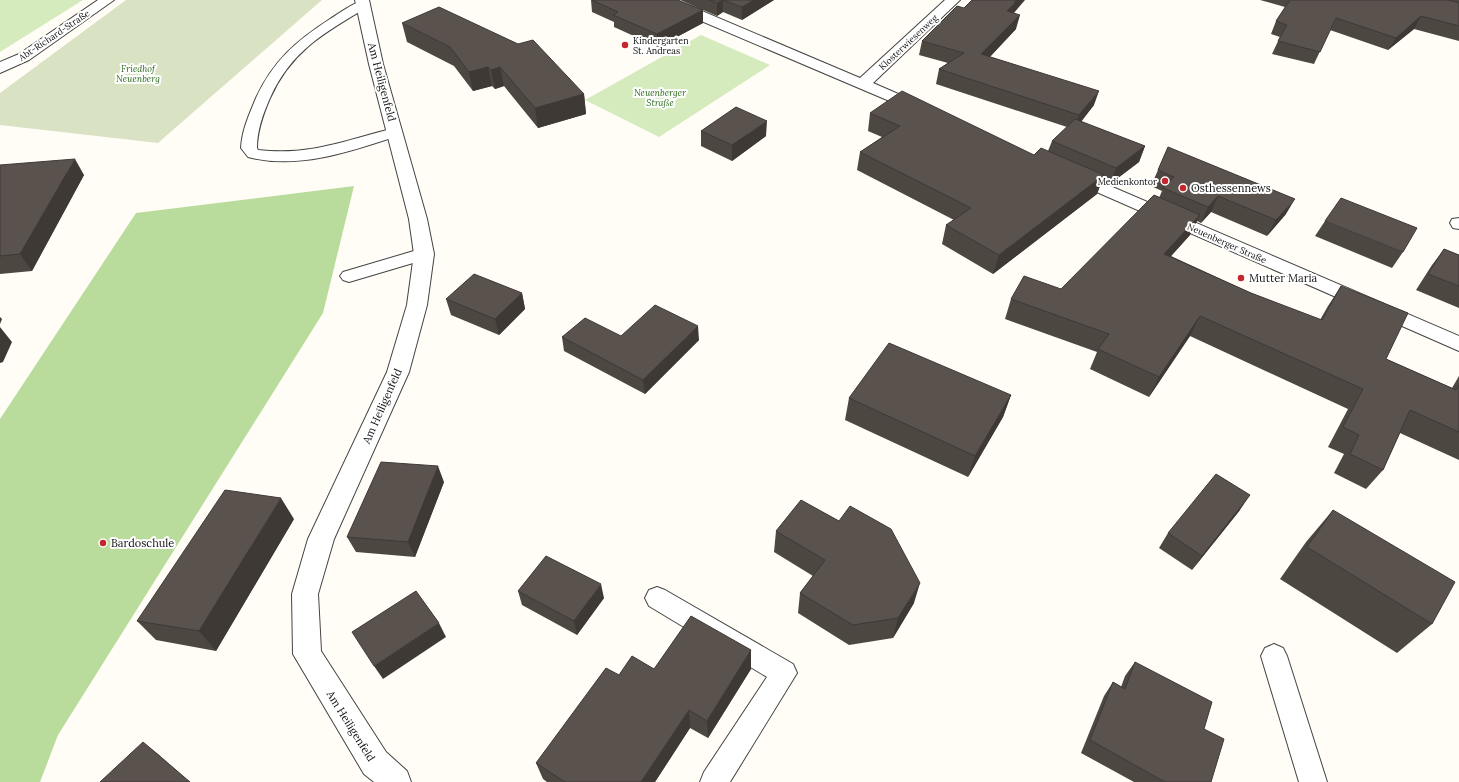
<svg xmlns="http://www.w3.org/2000/svg" width="1459" height="782" viewBox="0 0 1459 782" font-family="Lora,serif">
  <rect width="100%" height="100%" fill="#fffdf5"/>
  <path fill="#d5ebbd" d="M 0,0 L 83,0 L 0,52 Z
    M 701,35 L 770,65 L 659,137 L 585,100 Z"/>
  <path fill="#b9dc9c" d="M 354,186 L 323,313 L 58,735 L 40,782 L 0,782 L 0,419 L 136,213 Z"/>
  <path fill="#d9e3c4" d="M 126,0 L 322,0 L 158,143 L 0,125 L 0,93 Z"/>
  <g fill="none" stroke-linecap="round" stroke-linejoin="round">
    <defs>
      <path id="service" d="M 362,1 L 368,5 L 366,8 C 324,33 291,51 270,98 C 263,114 257,130 257,148 L 258,150 C 312,156 345,140 395,128 L 400,129 L 402,132 L 400,135 C 352,151 299,170 248,157 L 241,148 C 242,130 249,115 256,98 C 273,61 296,41 330,19 C 340,13 351,4 362,1 Z
        M 1459,218 L 1459,229 L 1453,228 L 1450,223 L 1452,219 Z
        M 424,248 L 430,250 L 433,254 L 430,258 L 349,282 L 343,280 L 340,276 L 343,272 Z
        M 657,587 L 665,590 L 793,664 L 797,673 L 730,782 L 700,782 L 704,772 L 767,677 L 649,606 L 645,598 L 649,590 Z
        M 1274,644 L 1283,648 L 1287,656 L 1327,782 L 1299,782 L 1261,656 L 1265,648 Z"/>
      <path id="minor" d="M 98,0 L 114,0 L 29,60 L 0,73 L 0,62 L 19,54 Z
        M 355,0 L 369,0 L 383,64 L 427,219 L 434,254 L 427,305 L 409,372 L 334,539 L 318,594 L 321,651 L 386,752 L 407,771 L 411,782 L 374,782 L 364,774 L 293,654 L 292,594 L 308,539 L 387,372 L 407,305 L 414,254 L 409,219 L 369,64 Z
        M 657,0 L 676,0 L 860,78 L 945,0 L 960,0 L 873,83 L 926,106 L 928,109 L 926,112 L 920,114 L 659,3 Z
        M 1073,170 L 1459,336 L 1459,351 L 1067,179 L 1064,175 L 1067,171 Z"/>
    </defs>
    <use href="#service" stroke="#444" stroke-width="2"/>
    <use href="#minor" stroke="#444" stroke-width="2"/>
    <use href="#service" fill="#fff" fill-rule="evenodd"/>
    <use href="#minor" fill="#fff" fill-rule="evenodd"/>
  </g>
  <path fill="#4d4742" d="M 591,0 L 677,0 L 703,10 L 703,23 L 658,47 L 614,27 L 614,22 L 592,12 Z
    M 680,0 L 774,0 L 742,20 L 723,12 L 717,16 Z
    M 1260,0 L 1459,0 L 1459,41 L 1414,29 L 1388,50 L 1330,30 L 1314,64 L 1272,54 L 1280,37 L 1271,34 L 1276,21 L 1285,7 Z
    M 1013,13 L 1016,29 L 990,57 L 1094,105 L 1081,122 L 1145,146 L 1139,162 L 1110,184 L 1102,180 L 1097,194 L 993,274 L 942,244 L 946,225 L 954,220 L 857,170 L 860,152 L 882,137 L 868,131 L 870,113 L 1034,155 L 1048,151 L 1052,141 L 1067,127 L 936,84 L 939,69 L 948,63 L 919,55 L 922,41 Z
    M 402,23 L 584,94 L 586,114 L 538,128 L 504,86 L 495,89 L 492,86 L 473,91 L 454,66 L 407,42 Z
    M 701,131 L 766,136 L 732,161 L 701,146 Z
    M 1168,147 L 1286,214 L 1267,236 L 1211,212 L 1201,223 L 1197,221 L 1190,235 L 1171,256 L 1251,293 L 1320,320 L 1328,306 L 1341,286 L 1386,359 L 1452,388 L 1459,376 L 1459,460 L 1400,433 L 1383,470 L 1366,489 L 1334,473 L 1344,454 L 1328,447 L 1348,409 L 1190,336 L 1149,397 L 1090,369 L 1097,352 L 1005,319 L 1011,299 L 1061,289 L 1159,198 L 1162,191 L 1151,186 Z
    M 0,165 L 84,175 L 32,271 L 0,274 Z
    M 1325,221 L 1403,252 L 1392,268 L 1315,236 Z
    M 1444,249 L 1459,255 L 1459,308 L 1416,290 L 1432,265 Z
    M 522,293 L 525,309 L 499,335 L 451,315 L 446,299 Z
    M 621,336 L 699,340 L 645,394 L 564,351 L 562,337 Z
    M 1011,395 L 1003,417 L 968,477 L 845,420 L 849,398 Z
    M 444,482 L 415,557 L 356,552 L 347,537 Z
    M 1240,510 L 1192,570 L 1159,548 L 1168,533 Z
    M 1333,510 L 1432,624 L 1397,653 L 1280,579 L 1306,542 Z
    M 294,519 L 216,651 L 156,640 L 137,621 Z
    M 776,531 L 914,603 L 893,638 L 849,645 L 798,613 L 800,593 L 813,576 L 774,552 Z
    M 518,591 L 604,598 L 577,635 L 522,605 Z
    M 751,650 L 751,669 L 708,738 L 690,728 L 655,782 L 547,782 L 543,779 L 536,763 L 619,675 L 654,669 Z
    M 1135,662 L 1204,729 L 1211,782 L 1134,782 L 1081,753 L 1104,696 L 1113,682 L 1121,687 L 1125,676 Z"/>
  <path fill="#3f3936" d="M 723,0 L 723,12 L 717,16 L 717,3 Z
    M 754,0 L 774,0 L 742,20 L 742,7 Z
    M 1016,0 L 1025,0 L 1013,14 L 1007,11 Z
    M 703,10 L 703,23 L 658,47 L 657,34 Z
    M 1020,15 L 1016,29 L 978,69 L 981,54 Z
    M 1421,16 L 1414,29 L 1388,50 L 1396,38 Z
    M 488,67 L 492,86 L 473,91 L 469,72 Z
    M 500,67 L 504,86 L 495,89 L 491,70 Z
    M 1099,91 L 1094,105 L 1074,130 L 1079,115 Z
    M 584,94 L 586,114 L 538,128 L 535,108 Z
    M 767,121 L 766,136 L 732,161 L 732,145 Z
    M 1145,146 L 1139,162 L 1110,184 L 1116,168 Z
    M 75,159 L 84,175 L 32,271 L 20,254 Z
    M 1104,175 L 1097,194 L 993,274 L 999,255 Z
    M 1218,196 L 1211,212 L 1201,223 L 1208,207 Z
    M 1295,199 L 1286,214 L 1267,236 L 1276,220 Z
    M 1200,215 L 1190,235 L 1155,274 L 1164,254 Z
    M 522,293 L 525,309 L 499,335 L 495,319 Z
    M 1200,316 L 1190,336 L 1149,397 L 1159,377 Z
    M 0,317 L 2,319 L 0,324 Z
    M 698,326 L 699,340 L 645,394 L 643,380 Z
    M 0,327 L 12,342 L 3,362 L 0,363 Z
    M 1011,395 L 1003,417 L 968,477 L 975,456 Z
    M 438,466 L 444,482 L 415,557 L 408,542 Z
    M 1250,495 L 1240,510 L 1192,570 L 1202,556 Z
    M 281,498 L 294,519 L 216,651 L 199,631 Z
    M 920,583 L 914,603 L 893,638 L 898,618 Z
    M 601,584 L 604,598 L 577,635 L 574,621 Z
    M 439,623 L 446,637 L 383,679 L 374,666 Z
    M 751,650 L 751,669 L 708,738 L 707,721 Z
    M 689,710 L 690,728 L 655,782 L 641,782 Z
    M 143,742 L 158,754 L 190,782 Z"/>
  <path fill="#5a524d" stroke="#3f3936" d="M 592,0 L 677,0 L 703,10 L 657,34 L 613,15 L 618,12 Z
    M 709,0 L 723,0 L 717,3 Z
    M 723,0 L 754,0 L 742,7 Z
    M 972,0 L 1016,0 L 1014,3 L 1015,3 L 1007,11 L 1020,15 L 981,54 L 1099,91 L 1079,115 L 939,69 L 964,53 L 922,41 L 957,6 L 964,8 Z
    M 1290,0 L 1448,0 L 1459,3 L 1459,26 L 1421,16 L 1396,38 L 1336,18 L 1320,52 L 1278,41 L 1287,25 L 1276,21 Z
    M 439,7 L 518,44 L 533,40 L 584,94 L 535,108 L 500,67 L 491,70 L 488,67 L 469,72 L 450,47 L 402,23 Z
    M 902,91 L 1034,155 L 1041,148 L 1104,175 L 999,255 L 946,225 L 971,208 L 860,152 L 900,126 L 870,113 Z
    M 736,107 L 767,121 L 732,145 L 701,131 Z
    M 1075,119 L 1145,146 L 1116,168 L 1052,141 Z
    M 1168,147 L 1295,199 L 1276,220 L 1218,196 L 1208,207 L 1163,188 L 1174,177 L 1158,170 Z
    M 75,159 L 20,254 L 0,256 L 0,165 Z
    M 1154,195 L 1200,215 L 1164,254 L 1251,293 L 1322,320 L 1341,286 L 1408,313 L 1386,359 L 1456,390 L 1459,385 L 1459,432 L 1410,410 L 1383,470 L 1350,454 L 1359,435 L 1343,427 L 1363,389 L 1200,316 L 1159,377 L 1098,349 L 1109,334 L 1011,299 L 1024,276 L 1061,289 Z
    M 1341,198 L 1417,228 L 1403,252 L 1325,221 Z
    M 1444,249 L 1459,255 L 1459,286 L 1428,274 Z
    M 474,274 L 522,293 L 495,319 L 446,299 Z
    M 655,305 L 698,326 L 643,380 L 562,337 L 585,318 L 621,336 Z
    M 889,343 L 1011,395 L 975,456 L 849,398 Z
    M 381,462 L 438,466 L 408,542 L 347,537 Z
    M 1216,474 L 1250,495 L 1202,556 L 1168,533 Z
    M 225,490 L 281,498 L 199,631 L 137,621 Z
    M 801,500 L 839,521 L 850,506 L 891,529 L 920,583 L 898,618 L 853,625 L 800,593 L 825,560 L 776,531 Z
    M 1333,510 L 1455,582 L 1432,624 L 1307,547 Z
    M 546,556 L 601,584 L 574,621 L 518,591 Z
    M 416,591 L 439,623 L 374,666 L 352,632 Z
    M 691,616 L 751,650 L 707,721 L 689,710 L 641,782 L 565,782 L 536,763 L 606,668 L 619,675 L 632,656 L 654,669 Z
    M 1135,662 L 1212,702 L 1204,729 L 1224,739 L 1211,782 L 1165,782 L 1090,740 L 1113,682 L 1125,689 Z
    M 143,742 L 190,782 L 100,782 Z"/>
  <g fill="#c4262e" stroke="#fff" stroke-width="1.5">
    <circle cx="625" cy="45" r="4"/>
    <circle cx="1165" cy="181" r="4"/>
    <circle cx="1183" cy="188" r="4"/>
    <circle cx="1241" cy="278" r="4"/>
    <circle cx="103" cy="543" r="4"/>
  </g>
  <g text-anchor="middle" dominant-baseline="central" stroke-width="4" stroke-linejoin="round" paint-order="stroke">
    <g font-size="9" fill="#111" stroke="#fff">
      <text transform="translate(54 35) rotate(-34)">Abt-Richard-Straße</text>
      <text transform="translate(908 42) rotate(-43)">Klosterwiesenweg</text>
      <text transform="translate(1227 243) rotate(24)">Neuenberger Straße</text>
    </g>
    <g font-size="9" fill="#111" stroke="#fff" text-anchor="start">
      <text x="633" y="40">Kindergarten<tspan x="633" dy="10">St. Andreas</tspan></text>
      <text x="1157" y="181" text-anchor="end">Medienkontor</text>
    </g>
    <g font-size="9" font-style="italic" fill="#2f6b1f" stroke="#fff">
      <text x="138" y="68">Friedhof<tspan x="138" dy="10">Neuenberg</tspan></text>
      <text x="660" y="92">Neuenberger<tspan x="660" dy="10">Straße</tspan></text>
    </g>
    <g font-size="11" fill="#111" stroke="#fff">
      <text transform="translate(382 82) rotate(75)">Am Heiligenfeld</text>
      <text transform="translate(382 406) rotate(-66)">Am Heiligenfeld</text>
      <text transform="translate(351 726) rotate(58)">Am Heiligenfeld</text>
    </g>
    <g font-size="11" fill="#111" stroke="#fff" text-anchor="start">
      <text x="1191" y="188">Osthessennews</text>
      <text x="1249" y="278">Mutter Maria</text>
      <text x="111" y="543">Bardoschule</text>
    </g>
  </g>
</svg>
